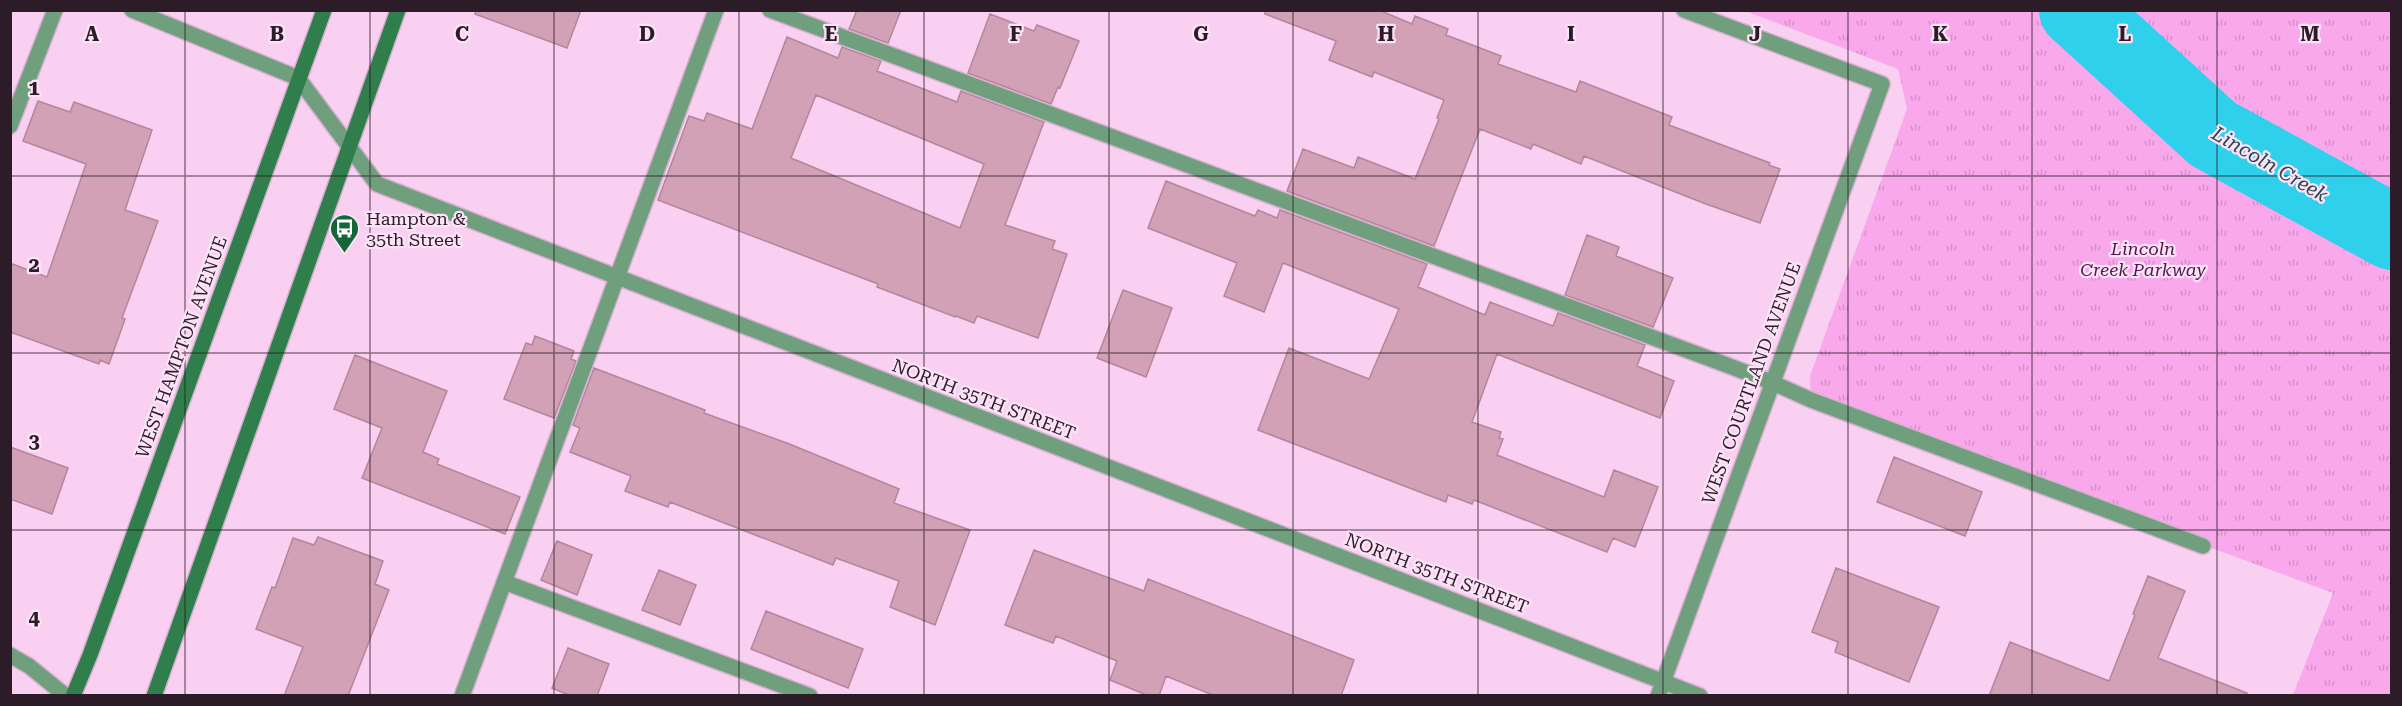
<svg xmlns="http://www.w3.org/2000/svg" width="2402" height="706" viewBox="0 0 2402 706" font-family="'Roboto Serif',serif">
  <defs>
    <pattern id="grass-tufts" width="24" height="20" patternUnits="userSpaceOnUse" patternTransform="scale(1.5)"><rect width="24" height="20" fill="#f9a8eb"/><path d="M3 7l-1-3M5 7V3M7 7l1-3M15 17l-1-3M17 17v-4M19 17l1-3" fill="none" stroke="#d690ca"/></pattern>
  </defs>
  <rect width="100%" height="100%" fill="#fad0f2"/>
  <path fill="url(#grass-tufts)" d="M 1745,11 L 2391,11 L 2391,695 L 2293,695 L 2333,593 L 1811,400 L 1810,376 L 1907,109 L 1898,69 Z"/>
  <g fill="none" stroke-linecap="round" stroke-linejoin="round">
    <path stroke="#2fd0ec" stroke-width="76" d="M 2077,10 L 2213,134 L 2392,232"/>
  </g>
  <path fill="#d3a1b5" stroke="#b58599" stroke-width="1.5" fill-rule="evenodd" d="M 476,10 L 581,10 L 567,48 L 475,14 Z
    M 857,10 L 901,10 L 888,43 L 849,29 Z
    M 1265,10 L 1379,10 L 1412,24 L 1415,16 L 1448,29 L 1446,35 L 1501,56 L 1498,64 L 1576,92 L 1580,81 L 1672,117 L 1669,125 L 1770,163 L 1769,165 L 1780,169 L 1760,223 L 1706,204 L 1584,156 L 1581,164 L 1533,144 L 1531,149 L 1480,129 L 1434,246 L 1287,191 L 1303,149 L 1354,168 L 1358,157 L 1415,179 L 1439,119 L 1437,118 L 1444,100 L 1374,72 L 1372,77 L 1329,60 L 1336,41 L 1265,14 Z
    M 990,14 L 1034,31 L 1037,25 L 1079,41 L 1060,88 L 1058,87 L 1051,104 L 968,73 Z
    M 787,37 L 838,58 L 842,47 L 881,61 L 877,71 L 957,102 L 961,91 L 1044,122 L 1005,225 L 1055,241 L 1052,249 L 1067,254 L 1038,338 L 977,316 L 974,323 L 956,316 L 955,317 L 877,287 L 878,284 L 658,200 L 689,116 L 704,121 L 707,113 L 752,129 ZM 816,95 L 984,164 L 960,228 L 791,158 Z
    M 38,101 L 70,112 L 74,102 L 152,130 L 125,210 L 158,221 L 122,318 L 125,319 L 109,364 L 100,360 L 99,364 L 10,332 L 10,263 L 47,277 L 86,164 L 23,141 Z
    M 1166,181 L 1255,216 L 1258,210 L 1277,218 L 1280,210 L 1427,264 L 1418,287 L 1485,315 L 1490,302 L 1553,326 L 1558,313 L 1645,345 L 1637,366 L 1674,381 L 1660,418 L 1497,354 L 1472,422 L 1501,432 L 1499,438 L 1503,439 L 1497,455 L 1604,497 L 1614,470 L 1658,487 L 1635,547 L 1613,538 L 1607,552 L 1474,500 L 1472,504 L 1448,495 L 1446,502 L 1258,430 L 1289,348 L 1369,379 L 1399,309 L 1283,263 L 1264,312 L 1224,296 L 1237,263 L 1148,228 Z
    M 1587,235 L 1619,247 L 1616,256 L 1673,278 L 1653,327 L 1565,295 Z
    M 1123,290 L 1172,308 L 1146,377 L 1097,358 Z
    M 535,336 L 574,351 L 571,359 L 576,361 L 554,418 L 504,399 L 526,343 L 532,345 Z
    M 355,355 L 447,391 L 423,452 L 439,459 L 437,464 L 520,497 L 505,534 L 362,478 L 382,428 L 334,409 Z
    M 594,368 L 705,410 L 704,413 L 787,443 L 899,489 L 894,503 L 970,530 L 935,625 L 890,607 L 899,581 L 836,558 L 833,565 L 670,502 L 668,507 L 625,491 L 631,476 L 570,452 L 580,428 L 573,425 Z
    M 10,447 L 68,468 L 52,514 L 10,499 Z
    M 1894,457 L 1982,492 L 1965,536 L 1877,502 Z
    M 318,537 L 383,561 L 375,584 L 389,590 L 348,696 L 284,696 L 303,647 L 256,629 L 272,587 L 275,588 L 293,538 L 314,545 Z
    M 557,541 L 592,555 L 577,595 L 541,580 Z
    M 1034,550 L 1144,591 L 1148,579 L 1354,660 L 1341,696 L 1215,696 L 1166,676 L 1159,696 L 1149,696 L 1110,680 L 1117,661 L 1056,636 L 1053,643 L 1005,625 Z
    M 1836,568 L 1939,607 L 1909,682 L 1835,652 L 1838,642 L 1812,632 Z
    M 659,570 L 696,585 L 680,625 L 642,610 Z
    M 2148,576 L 2185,591 L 2158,658 L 2247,693 L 2247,696 L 1989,696 L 2010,642 L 2109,681 L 2135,615 L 2133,614 Z
    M 766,611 L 863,649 L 848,688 L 751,649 Z
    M 568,648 L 609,664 L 597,696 L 571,696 L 552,688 Z"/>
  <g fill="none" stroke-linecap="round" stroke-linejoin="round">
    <defs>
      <path id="lane" d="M 770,10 L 1724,364 L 1771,382 L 1811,400 L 2203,546
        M 10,126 L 55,10
        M 504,582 L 810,696
        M 462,696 L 716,10"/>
      <path id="street" d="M 132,10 L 298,78 L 377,184 L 1700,696
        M 10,655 L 29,666 L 66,696
        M 1658,696 L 1882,84 L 1684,10"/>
      <path id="secondary" d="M 73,696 L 90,655 L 324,10
        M 154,696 L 398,10"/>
    </defs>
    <use href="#lane" stroke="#d5b0ce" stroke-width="18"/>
    <use href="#street" stroke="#d5b0ce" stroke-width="18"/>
    <use href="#secondary" stroke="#d5b0ce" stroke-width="18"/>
    <use href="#lane" stroke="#6f9f7c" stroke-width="15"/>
    <use href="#street" stroke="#6f9f7c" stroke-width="15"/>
    <use href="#secondary" stroke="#2f7e4c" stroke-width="15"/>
  </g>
  <path fill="none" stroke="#2b1c28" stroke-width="1.5" stroke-opacity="0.55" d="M 185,10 L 185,696M 370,10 L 370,696M 554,10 L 554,696M 739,10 L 739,696M 924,10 L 924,696M 1109,10 L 1109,696M 1293,10 L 1293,696M 1478,10 L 1478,696M 1663,10 L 1663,696M 1848,10 L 1848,696M 2032,10 L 2032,696M 2217,10 L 2217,696M 10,176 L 2392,176M 10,353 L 2392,353M 10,530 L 2392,530"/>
  <defs>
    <symbol id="bus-pin" viewBox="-11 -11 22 30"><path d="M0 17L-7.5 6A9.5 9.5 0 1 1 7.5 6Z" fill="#136637" stroke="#fde3f8"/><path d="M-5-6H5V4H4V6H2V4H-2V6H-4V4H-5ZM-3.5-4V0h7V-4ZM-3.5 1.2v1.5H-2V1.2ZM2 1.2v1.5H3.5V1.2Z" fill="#fff"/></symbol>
  </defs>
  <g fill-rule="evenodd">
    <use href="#bus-pin" x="328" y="212" width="33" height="45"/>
  </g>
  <g text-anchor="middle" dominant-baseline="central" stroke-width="4.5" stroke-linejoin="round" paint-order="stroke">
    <g font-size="18" fill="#2b1c28" stroke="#fde3f8" text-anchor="start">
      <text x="366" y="218">Hampton &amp;<tspan x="366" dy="21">35th Street</tspan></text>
    </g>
    <g font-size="18" font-style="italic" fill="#53154c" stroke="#fde3f8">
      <text x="2143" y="248">Lincoln<tspan x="2143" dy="21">Creek Parkway</tspan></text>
    </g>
    <g font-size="18" fill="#2b1c28" stroke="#fde3f8">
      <text transform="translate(181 347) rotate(-70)">WEST HAMPTON AVENUE</text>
      <text transform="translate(1751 383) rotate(-70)">WEST COURTLAND AVENUE</text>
      <text transform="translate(984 399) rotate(21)">NORTH 35TH STREET</text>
      <text transform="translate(1437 573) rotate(21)">NORTH 35TH STREET</text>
    </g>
    <g font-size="20" font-style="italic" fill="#28474d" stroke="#fde3f8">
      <text transform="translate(2270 164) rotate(30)">Lincoln Creek</text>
    </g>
  </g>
  <g font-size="20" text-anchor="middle" font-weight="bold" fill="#2b1c28" stroke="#fde3f8" stroke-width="4.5" stroke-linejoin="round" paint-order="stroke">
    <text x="92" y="41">A</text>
    <text x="277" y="41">B</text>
    <text x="462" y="41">C</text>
    <text x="647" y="41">D</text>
    <text x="831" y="41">E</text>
    <text x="1016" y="41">F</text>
    <text x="1201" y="41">G</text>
    <text x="1386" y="41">H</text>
    <text x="1571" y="41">I</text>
    <text x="1755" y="41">J</text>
    <text x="1940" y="41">K</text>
    <text x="2125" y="41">L</text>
    <text x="2310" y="41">M</text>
    <text x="34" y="95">1</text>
    <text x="34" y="272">2</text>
    <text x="34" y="448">3</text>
    <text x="34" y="625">4</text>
  </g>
  <rect width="2402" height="706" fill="none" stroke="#2b1c28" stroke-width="24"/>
</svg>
